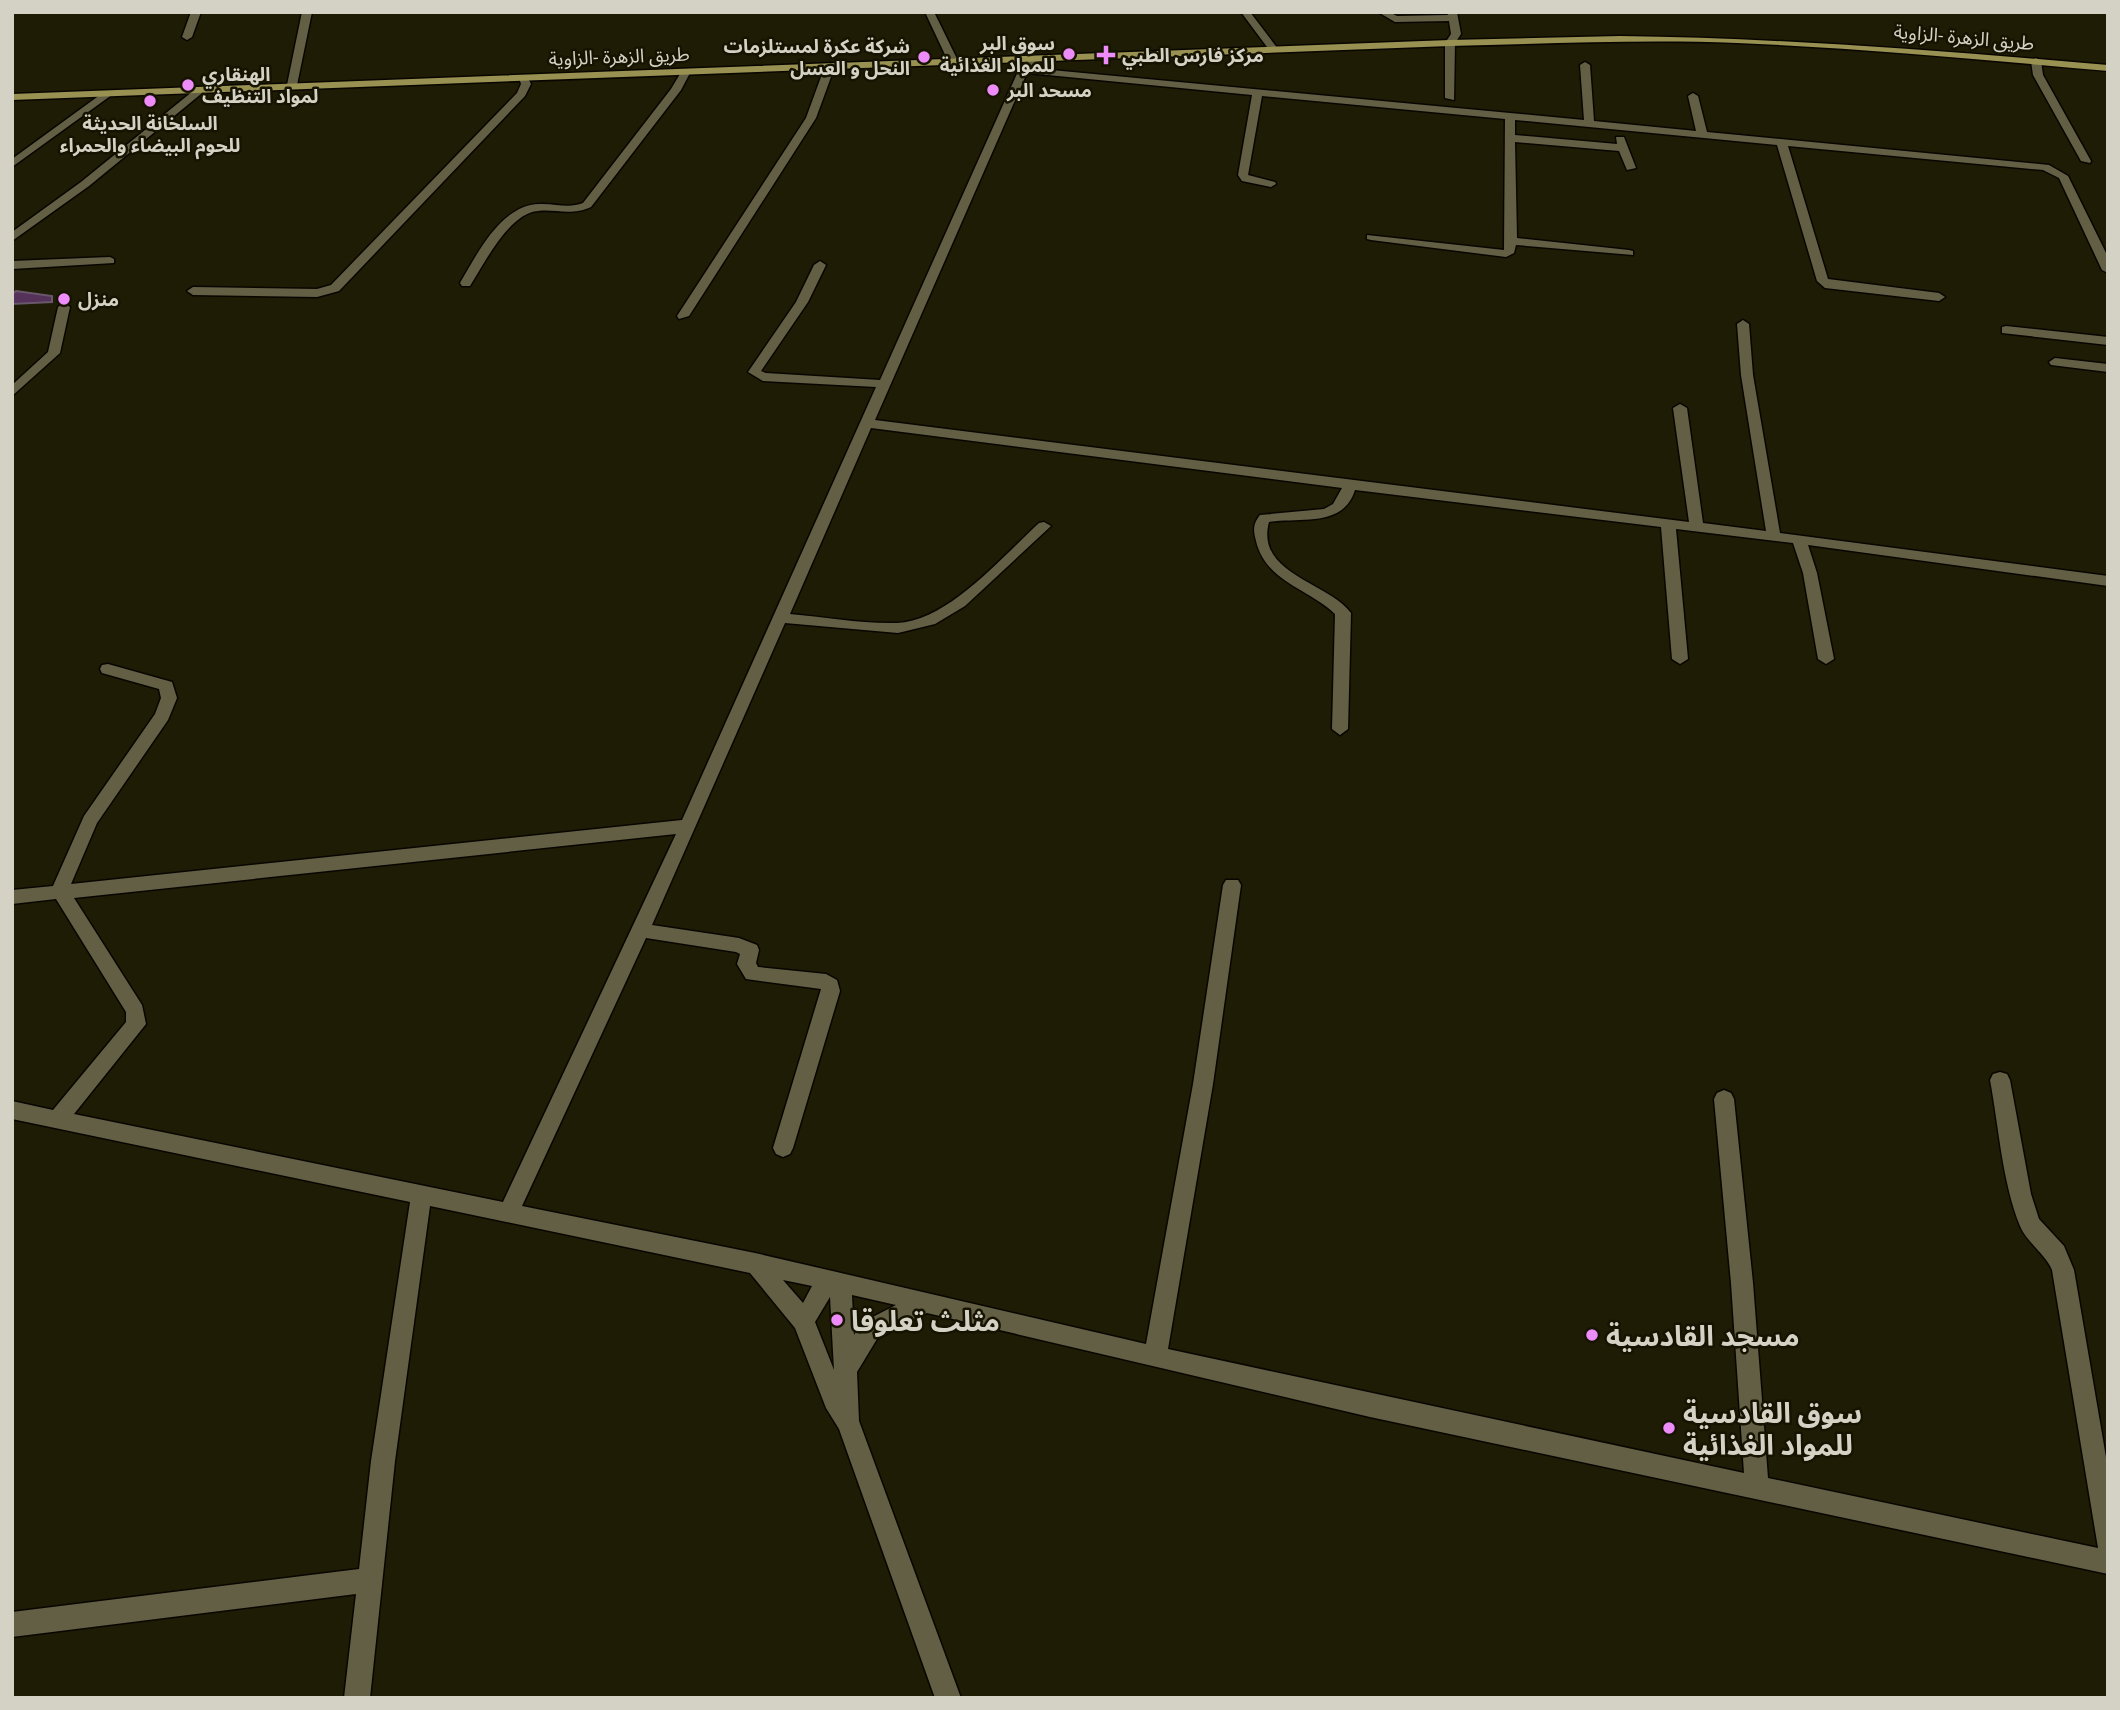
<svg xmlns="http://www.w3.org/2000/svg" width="2120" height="1710" viewBox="0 0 2120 1710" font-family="Ubuntu,'Noto Sans Arabic',sans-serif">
  <rect width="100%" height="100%" fill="#1f1c05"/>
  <path fill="#543259" stroke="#69576b" stroke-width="2" d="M 16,291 L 52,296 L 52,302 L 12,304 L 12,294 Z"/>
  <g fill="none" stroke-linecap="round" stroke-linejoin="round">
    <defs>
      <path id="minor" d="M 191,12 L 201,12 L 192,37 L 187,40 L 182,37 Z
        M 302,12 L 312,12 L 297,85 L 292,88 L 287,85 Z
        M 925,12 L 934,12 L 958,61 L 956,63 L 948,61 Z
        M 1241,12 L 1250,12 L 1278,49 L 1276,51 L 1270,51 Z
        M 1378,12 L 1389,12 L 1397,16 L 1448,15 L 1447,12 L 1457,12 L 1461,34 L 1455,43 L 1454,100 L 1445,98 L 1445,43 L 1451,34 L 1449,21 L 1395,22 Z
        M 1036,56 L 1041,59 L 1030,68 L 1584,120 L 1580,65 L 1585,62 L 1590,65 L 1594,121 L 1696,131 L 1688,96 L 1693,93 L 1698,96 L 1707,132 L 2049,165 L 2068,176 L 2108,257 L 2108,273 L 2102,270 L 2059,178 L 2043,170 L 1788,146 L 1828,279 L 1939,293 L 1945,297 L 1939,301 L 1825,288 L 1817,281 L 1777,145 L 1515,120 L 1515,135 L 1617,144 L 1616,137 L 1624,137 L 1636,168 L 1627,170 L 1619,151 L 1515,142 L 1517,238 L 1629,250 L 1633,251 L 1633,255 L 1516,245 L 1514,253 L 1506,257 L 1371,240 L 1367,239 L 1367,235 L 1504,250 L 1505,119 L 1262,96 L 1248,175 L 1275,182 L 1276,184 L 1271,187 L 1242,181 L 1238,175 L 1252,95 L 1027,73 L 875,420 L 1689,522 L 1673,408 L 1680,404 L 1687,408 L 1703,523 L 1766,531 L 1741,375 L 1737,324 L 1743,320 L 1749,324 L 1753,375 L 1780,533 L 2108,576 L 2108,586 L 1808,545 L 1817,573 L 1834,659 L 1826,664 L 1818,659 L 1803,573 L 1793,543 L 1676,529 L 1688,659 L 1680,664 L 1672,659 L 1661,527 L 1355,490 C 1343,528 1301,517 1269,522 C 1255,574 1328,582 1351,613 L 1348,729 L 1340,735 L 1332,729 L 1335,614 C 1308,588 1266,582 1256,541 C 1253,530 1253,524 1260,515 L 1324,509 L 1333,504 L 1342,488 L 871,428 L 790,614 C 824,617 862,624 897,623 C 948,621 1003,556 1039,523 L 1044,522 L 1051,526 L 965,606 L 935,624 L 898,633 L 785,623 L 652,925 L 739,938 L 757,945 L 759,950 L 756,963 L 758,967 L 826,974 L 837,980 L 840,991 L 793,1148 L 790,1154 L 783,1157 L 776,1154 L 773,1148 L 821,989 L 746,979 L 737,964 L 740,954 L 736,952 L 646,938 L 522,1206 L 755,1253 L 1146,1344 L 1193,1084 L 1223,885 L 1226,880 L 1238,880 L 1241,885 L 1213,1084 L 1168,1349 L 1744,1473 L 1731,1283 L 1714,1099 L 1717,1093 L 1724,1090 L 1731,1093 L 1734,1099 L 1753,1283 L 1768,1478 L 2098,1548 L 2052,1270 C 2045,1253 2027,1243 2020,1226 C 2002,1181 1999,1128 1990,1080 L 1993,1074 L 2000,1072 L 2007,1074 L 2010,1080 L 2031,1194 L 2039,1219 L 2064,1246 L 2074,1270 L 2108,1469 L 2108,1574 L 1370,1417 L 927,1313 L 877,1339 L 857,1372 L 859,1421 L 961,1698 L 935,1698 L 839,1429 L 826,1408 L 795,1328 L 750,1273 L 430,1206 L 395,1461 L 370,1698 L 344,1698 L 356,1594 L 12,1637 L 12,1612 L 359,1569 L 371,1461 L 410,1202 L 12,1119 L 12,1101 L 53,1110 L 126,1022 L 126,1012 L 56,899 L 12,904 L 12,890 L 53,886 L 84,816 L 155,714 L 161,698 L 159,689 L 102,673 L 100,669 L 102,665 L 108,664 L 172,682 L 177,698 L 168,720 L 97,823 L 71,884 L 682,820 L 876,387 L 763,381 L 748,372 L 796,302 L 814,265 L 820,261 L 826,265 L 808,302 L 761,371 L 766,373 L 880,380 L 1020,67 ZM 676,834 L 503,1202 L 74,1114 L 146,1024 L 142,1005 L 74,898 ZM 783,1280 L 812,1286 L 803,1303 ZM 852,1295 L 896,1305 L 861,1323 L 854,1335 ZM 830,1297 L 834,1370 L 815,1322 Z
        M 2036,58 L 2041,61 L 2043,75 L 2091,161 L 2090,163 L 2081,161 L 2033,75 L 2031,61 Z
        M 830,63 L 835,66 L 816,118 L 689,316 L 679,319 L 677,316 L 806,118 L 825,66 Z
        M 683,69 L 691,71 L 681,90 L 591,207 C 572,216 556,209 538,211 C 509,213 484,264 470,286 L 462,286 L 460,283 C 477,254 501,205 539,204 C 555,203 568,209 583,203 L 671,89 Z
        M 524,75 L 527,76 L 531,84 L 525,96 L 339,291 L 317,297 L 193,295 L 187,291 L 193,287 L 317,289 L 331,285 L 517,93 L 521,84 L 519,78 Z
        M 198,87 L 207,89 L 89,186 L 12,241 L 12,232 L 81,182 Z
        M 104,92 L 113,94 L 12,167 L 12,159 Z
        M 110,257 L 114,259 L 114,263 L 12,269 L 12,261 Z
        M 64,303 L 70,307 L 60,353 L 12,396 L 12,385 L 48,352 L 58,307 Z
        M 2006,326 L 2108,337 L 2108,345 L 2002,333 L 2002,327 Z
        M 2055,358 L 2108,364 L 2108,372 L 2051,365 L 2049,362 Z"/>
      <path id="major" d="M 1620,36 C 1783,38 1945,51 2108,65 L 2108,71 C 1984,60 1861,48 1737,43 C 1641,39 1545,44 1450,46 L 12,100 L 12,94 L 1450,40 Z"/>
    </defs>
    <use href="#minor" stroke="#090600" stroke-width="3"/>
    <use href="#major" stroke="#090600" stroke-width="3"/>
    <use href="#minor" fill="#625f45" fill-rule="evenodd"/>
    <use href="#major" fill="#989152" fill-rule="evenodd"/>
  </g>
  <g fill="#ed8cf9" stroke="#161300" stroke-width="2.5">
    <circle cx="1069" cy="54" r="7"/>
    <path d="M1102.5 44.5h7v7h7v7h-7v7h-7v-7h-7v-7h7z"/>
    <circle cx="924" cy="57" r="7"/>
    <circle cx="188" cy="85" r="7"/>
    <circle cx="993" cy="90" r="7"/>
    <circle cx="150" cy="101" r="7"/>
    <circle cx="64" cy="299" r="7"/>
    <circle cx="837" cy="1320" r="7"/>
    <circle cx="1592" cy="1335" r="7"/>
    <circle cx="1669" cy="1428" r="7"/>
  </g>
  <g text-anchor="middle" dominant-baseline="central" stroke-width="5" stroke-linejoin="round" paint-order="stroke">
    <g font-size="19" fill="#d3d2c4" stroke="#161300">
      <text transform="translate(1964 37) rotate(5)">طريق الزهرة -الزاوية</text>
      <text transform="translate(619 56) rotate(-2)">طريق الزهرة -الزاوية</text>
    </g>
    <g font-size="19" font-weight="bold" fill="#d3d2c4" stroke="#161300" text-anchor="start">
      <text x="1055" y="43" text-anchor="end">سوق البر<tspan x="1055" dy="22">للمواد الغذائية</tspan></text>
      <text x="910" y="46" text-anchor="end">شركة عكرة لمستلزمات<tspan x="910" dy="22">النحل و العسل</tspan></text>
      <text x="1122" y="55">مركز فارس الطبي</text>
      <text x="202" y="74">الهنقاري<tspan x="202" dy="22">لمواد التنظيف</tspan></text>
      <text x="1007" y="90">مسحد البر</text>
      <text x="150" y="123" text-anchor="middle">السلخانة الحديثة<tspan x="150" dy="22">للحوم البيضاء والحمراء</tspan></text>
      <text x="78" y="299">منزل</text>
    </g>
    <g font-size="28" font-weight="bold" fill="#d3d2c4" stroke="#161300" text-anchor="start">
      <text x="851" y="1320">مثلث تعلوقا</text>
      <text x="1606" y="1335">مسجد القادسية</text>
      <text x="1683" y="1412">سوق القادسية<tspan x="1683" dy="32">للمواد الغذائية</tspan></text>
    </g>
  </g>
  <rect width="2120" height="1710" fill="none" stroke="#d3d2c4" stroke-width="28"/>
</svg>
